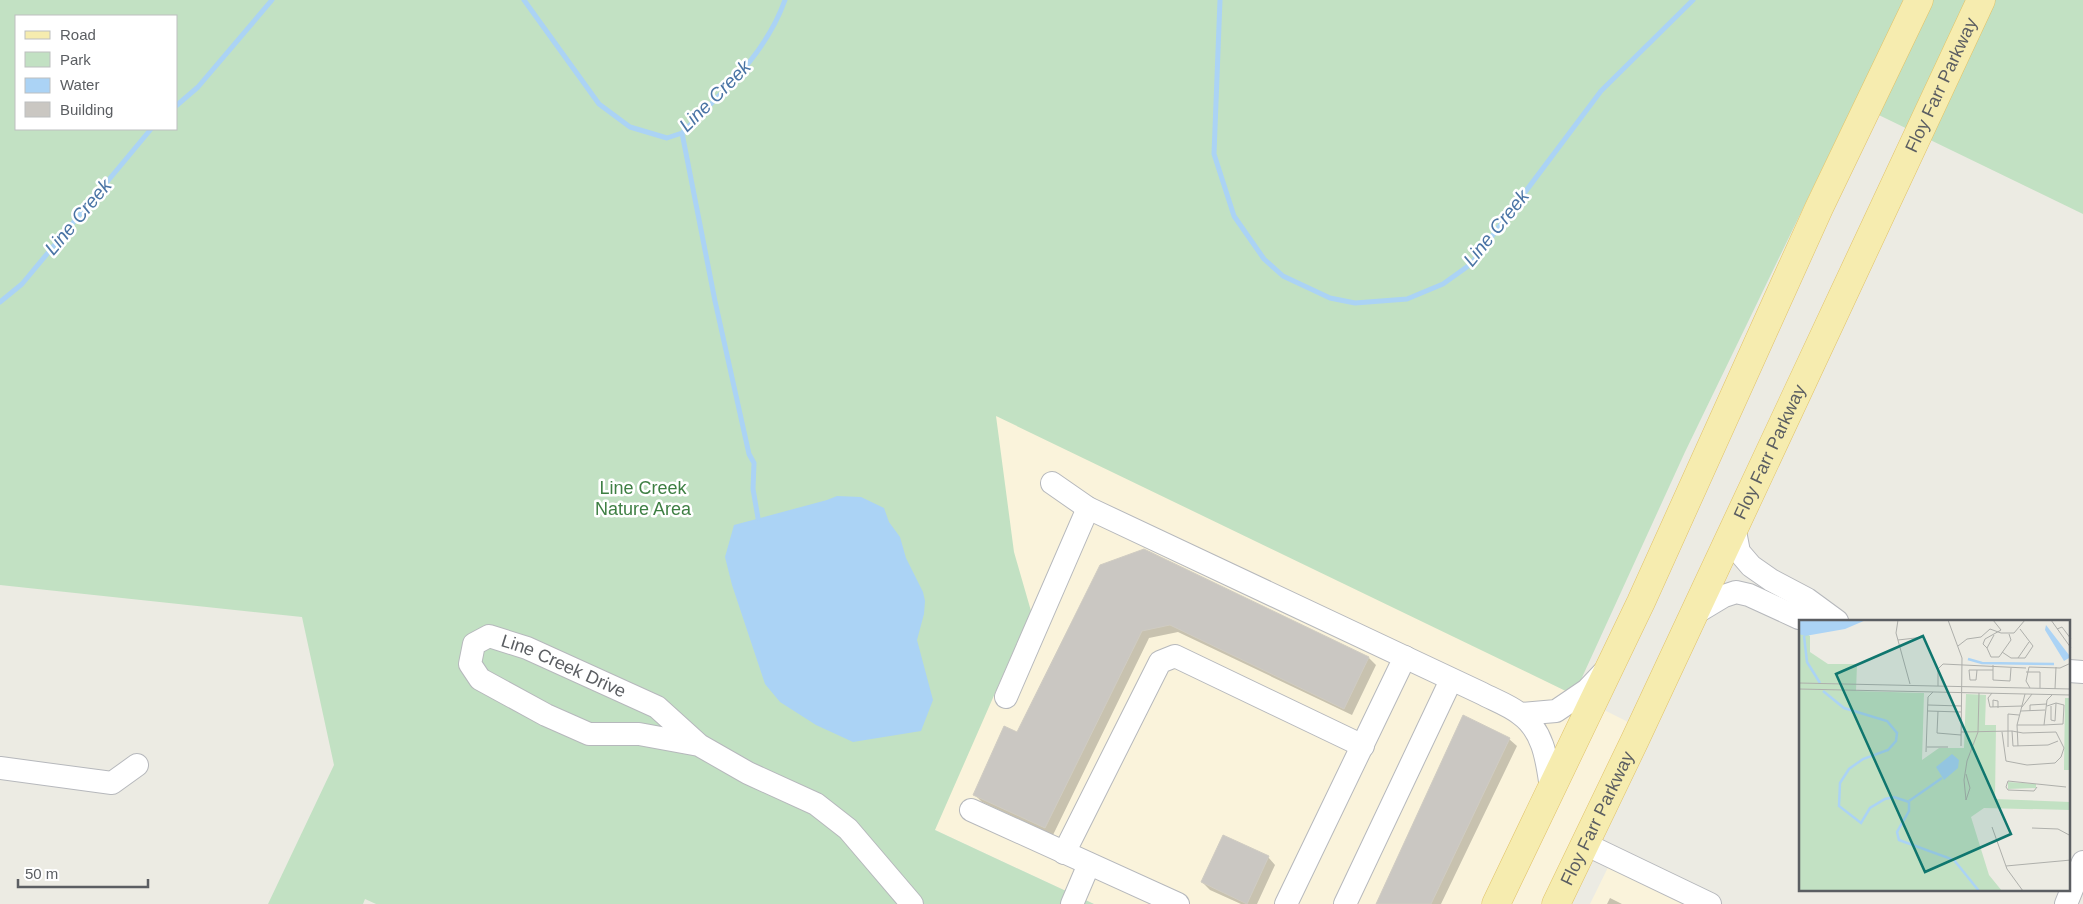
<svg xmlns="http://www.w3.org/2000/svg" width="2083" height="904" viewBox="0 0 2083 904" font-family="Helvetica,sans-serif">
  <rect width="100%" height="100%" fill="#ecebe3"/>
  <path fill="#faf3db" d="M 990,401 L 1628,722 L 1551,904 L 1094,904 L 935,830 Z
    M 1618,847 L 1713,904 L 1590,904 Z"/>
  <path fill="#c2e1c3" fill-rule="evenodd" d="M 0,0 L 2083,0 L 2083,214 L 1854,103 L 1685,452 L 1574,695 L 996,416 L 1014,552 L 1031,611 L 935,830 L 1094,904 L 376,904 L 365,899 L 363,904 L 268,904 L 334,765 L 302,617 L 0,585 ZM 16,16 L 176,16 L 176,129 L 16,129 Z"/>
  <path fill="#abd3f5" d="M 837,496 L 861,497 L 884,508 L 889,522 L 900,537 L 906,558 L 923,592 L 925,601 L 924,614 L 917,640 L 933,700 L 921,731 L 853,742 L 816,725 L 780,702 L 765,684 L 732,585 L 725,557 L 734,525 L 827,500 Z"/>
  <path fill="#0003" d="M 1144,550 L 1369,658 L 1376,665 L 1352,715 L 1178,632 L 1149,638 L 1053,835 L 982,802 L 975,795 Z
    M 1509,739 L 1517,746 L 1441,904 L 1376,904 Z
    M 1268,857 L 1275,865 L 1257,904 L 1241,904 L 1210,890 L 1202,882 Z
    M 1610,898 L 1622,904 L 1607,904 Z"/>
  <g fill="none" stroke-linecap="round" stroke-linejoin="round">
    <path stroke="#abd3f5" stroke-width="5" d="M 524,0 L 599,104 L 630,127 L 667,138 L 682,133 C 722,92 765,56 785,0
      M 1220,0 L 1214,154 L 1234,216 L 1264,259 L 1283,276 L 1330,298 L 1355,303 L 1407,299 L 1443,284 L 1471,264 L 1601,91 L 1693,0
      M 176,106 L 198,87 L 272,0
      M 682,133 L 715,301 L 749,454 L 754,463 L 753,489 L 758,518
      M 0,302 L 22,284 L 151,129"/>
  </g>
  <path fill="#cac7c2" stroke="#d0ccc2" d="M 1144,549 L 1369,657 L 1344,709 L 1170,625 L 1142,631 L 1045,828 L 973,795 L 1004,726 L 1017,732 L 1100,565 Z
    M 1463,715 L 1510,738 L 1431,904 L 1376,904 Z
    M 1223,835 L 1269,856 L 1247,904 L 1201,882 Z"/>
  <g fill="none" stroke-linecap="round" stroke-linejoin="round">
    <defs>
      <g id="minor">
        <path d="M 1052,483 L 1088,508 L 1481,693 C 1494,700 1509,705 1520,714 C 1544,731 1547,761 1551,788"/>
        <path d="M 1734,526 L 1739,552 L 1751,566 L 1771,580 L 1807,599 L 1837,621"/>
        <path d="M 1694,614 L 1724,596 L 1736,592 L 1749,595 L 1799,618 L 1837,622"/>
        <path d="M 2069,671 L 2083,672"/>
        <path d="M 1006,697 L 1088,508"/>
        <path d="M 1521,714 L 1556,711 L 1587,690 L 1603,673"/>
        <path id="s1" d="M 699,745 L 639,734 L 589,734 L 546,715 L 480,679 L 470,664 L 474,644 L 489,636 L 527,648 L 657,707 L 699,745 L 748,773 L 816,804 L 848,829 L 912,904"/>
        <path d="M 0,768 L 112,783 L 137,765"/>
        <path d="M 971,810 L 1178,904"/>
        <path d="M 1585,844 L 1710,904"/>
        <path d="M 1064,853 L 1160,662 L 1175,656 L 1363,746"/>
        <path d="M 1072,904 L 1089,864"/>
        <path d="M 1286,904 L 1405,657"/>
        <path d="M 1345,904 L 1451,680"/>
        <path d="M 2066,904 L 2083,862"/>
      </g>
      <g id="major">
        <path d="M 1496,904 L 1641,602 L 1819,208 L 1919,0"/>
        <path id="s2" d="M 1556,904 L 1635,740 L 1981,0"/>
      </g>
    </defs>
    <use href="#minor" stroke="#b6b8bc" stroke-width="24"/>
    <use href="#major" stroke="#e1c267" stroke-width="29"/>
    <use href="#minor" stroke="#fff" stroke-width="22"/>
    <use href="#major" stroke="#f6ecaf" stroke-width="28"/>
  </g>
  <g text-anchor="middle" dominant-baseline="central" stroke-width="5" stroke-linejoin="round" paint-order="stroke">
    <g font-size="18" fill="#5b5e62" stroke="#fff">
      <text stroke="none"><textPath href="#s2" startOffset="905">Floy Farr Parkway</textPath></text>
      <text stroke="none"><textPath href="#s2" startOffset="500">Floy Farr Parkway</textPath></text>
      <text stroke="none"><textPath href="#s1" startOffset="369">Line Creek Drive</textPath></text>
      <text stroke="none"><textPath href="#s2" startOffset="95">Floy Farr Parkway</textPath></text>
    </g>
    <g font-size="18" fill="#3e7f43" stroke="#fff">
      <text x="643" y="488">Line Creek<tspan x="643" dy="21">Nature Area</tspan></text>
    </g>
    <g font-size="19" font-style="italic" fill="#4a74a5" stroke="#fff">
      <text transform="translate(715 96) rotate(-45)">Line Creek</text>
      <text transform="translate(78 217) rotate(-50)">Line Creek</text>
      <text transform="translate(1496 228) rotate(-51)">Line Creek</text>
    </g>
  </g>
  <g transform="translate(1799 620)">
    <rect width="271" height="271" fill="#ecebe3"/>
    <path d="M 0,9 L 11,16 L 11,32 L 29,44 L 58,44 L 57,71 L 125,73 L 123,140 L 140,128 L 165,128 L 167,74 L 187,75 L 186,105 L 197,105 L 196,179 L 271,182 L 271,190 L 185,188 L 172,197 L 190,255 L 203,271 L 0,271 ZM 266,78 L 271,78 L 271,150 L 265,150 ZM 209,162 L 237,164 L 237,168 L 209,169 Z" fill="#c2e1c3"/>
    <path d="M 0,0 L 67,0 L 46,9 L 6,16 L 0,14 ZM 247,5 L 270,35 L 270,38 L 265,41 L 246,10 ZM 153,134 L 160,140 L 159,148 L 145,160 L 137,147 Z" fill="#abd3f5"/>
    <path fill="none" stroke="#abd3f5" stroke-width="2.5" d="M 5,16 L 8,42 L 21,63M 169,39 L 183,43 L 255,44M 24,71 L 45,88 L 88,101 L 98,113 L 97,121 L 89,130 L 64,139 L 50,149 L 41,163 L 40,186 L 62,203 L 71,188 L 86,179 L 95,177 L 110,182M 110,181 L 143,158M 110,182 L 110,191 L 98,212 L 100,220 L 155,240 L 180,271"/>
    <path fill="none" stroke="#aeafab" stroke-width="1" d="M 99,0 L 97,13 L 111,64M 149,0 L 163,38 L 162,126M 194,0 L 202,10 L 186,19 L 184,24 L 188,28 L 195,15M 252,0 L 272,28M 258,9 L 263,7 L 272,19M 99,20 L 125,17M 159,26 L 168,19 L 182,17 L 191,9 L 202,13 L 215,13 L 226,0M 188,28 L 192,37 L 200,37 L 212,20 L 210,14M 203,32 L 212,38 L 226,38 L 234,26 L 221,9M 219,38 L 230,22M 194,45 L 194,60 L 211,61 L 212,48M 178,50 L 177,60 L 171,60 L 170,50 L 194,50M 227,52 L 241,52 L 241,68M 0,63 L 272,69M 139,66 L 139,49 L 144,44 L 227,48M 231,68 L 227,61 L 230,47 L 261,48 L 272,43M 0,69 L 272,75M 256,69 L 257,47M 193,73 L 189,78 L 191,87 L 223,86M 129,85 L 162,86M 248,86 L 257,83 L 256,101 L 252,100 L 252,86M 194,87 L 194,80 L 199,81 L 199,88M 223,87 L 233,74M 129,91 L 162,92M 139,91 L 138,113 L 162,115M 222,91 L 246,90M 231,91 L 231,85 L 248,84M 218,105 L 245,105 L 248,80 L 253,75M 245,105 L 264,104 L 265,85 L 257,83M 213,111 L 214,126 L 249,125 L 259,121M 162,112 L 213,111 L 224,113 L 257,112 L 265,128 L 262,137 L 256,143 L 228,145 L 207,141 L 203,112M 219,126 L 218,105 L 226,74M 128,127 L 149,127M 209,127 L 209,94 L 220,95M 127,132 L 129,77 L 134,72M 167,154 L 171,168 L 167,180 L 165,160 L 168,141 L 179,112 L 180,73M 238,167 L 235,171 L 209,170 L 207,167 L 209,161 L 267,167M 193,207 L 208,249 L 224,271M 233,208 L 259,209 L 272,216M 207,246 L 272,240"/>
    <path fill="#0f766e" fill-opacity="0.15" stroke="#0f766e" stroke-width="2.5" d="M 124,16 L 212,214 L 126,252 L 37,54 Z"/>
    <rect width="271" height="271" fill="none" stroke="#5b5e62" stroke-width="2.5"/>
  </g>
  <rect x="15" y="15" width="162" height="115" fill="#ffffff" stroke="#bdbfc0"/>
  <rect x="25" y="31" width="25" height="8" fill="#f6ecaf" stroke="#bdbfc0"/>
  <text x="60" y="40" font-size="15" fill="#5b5e62">Road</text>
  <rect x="25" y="52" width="25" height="15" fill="#c2e1c3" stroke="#bdbfc0"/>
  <text x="60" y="65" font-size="15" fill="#5b5e62">Park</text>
  <rect x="25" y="78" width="25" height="15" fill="#abd3f5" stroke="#bdbfc0"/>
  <text x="60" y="90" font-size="15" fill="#5b5e62">Water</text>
  <rect x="25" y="102" width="25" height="15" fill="#cac7c2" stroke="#bdbfc0"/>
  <text x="60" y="115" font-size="15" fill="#5b5e62">Building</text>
  <path d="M18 879v8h130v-8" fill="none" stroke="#5b5e62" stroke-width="2.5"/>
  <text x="25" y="879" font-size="15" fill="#5b5e62" stroke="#ffffff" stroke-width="4" paint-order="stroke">50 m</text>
</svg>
